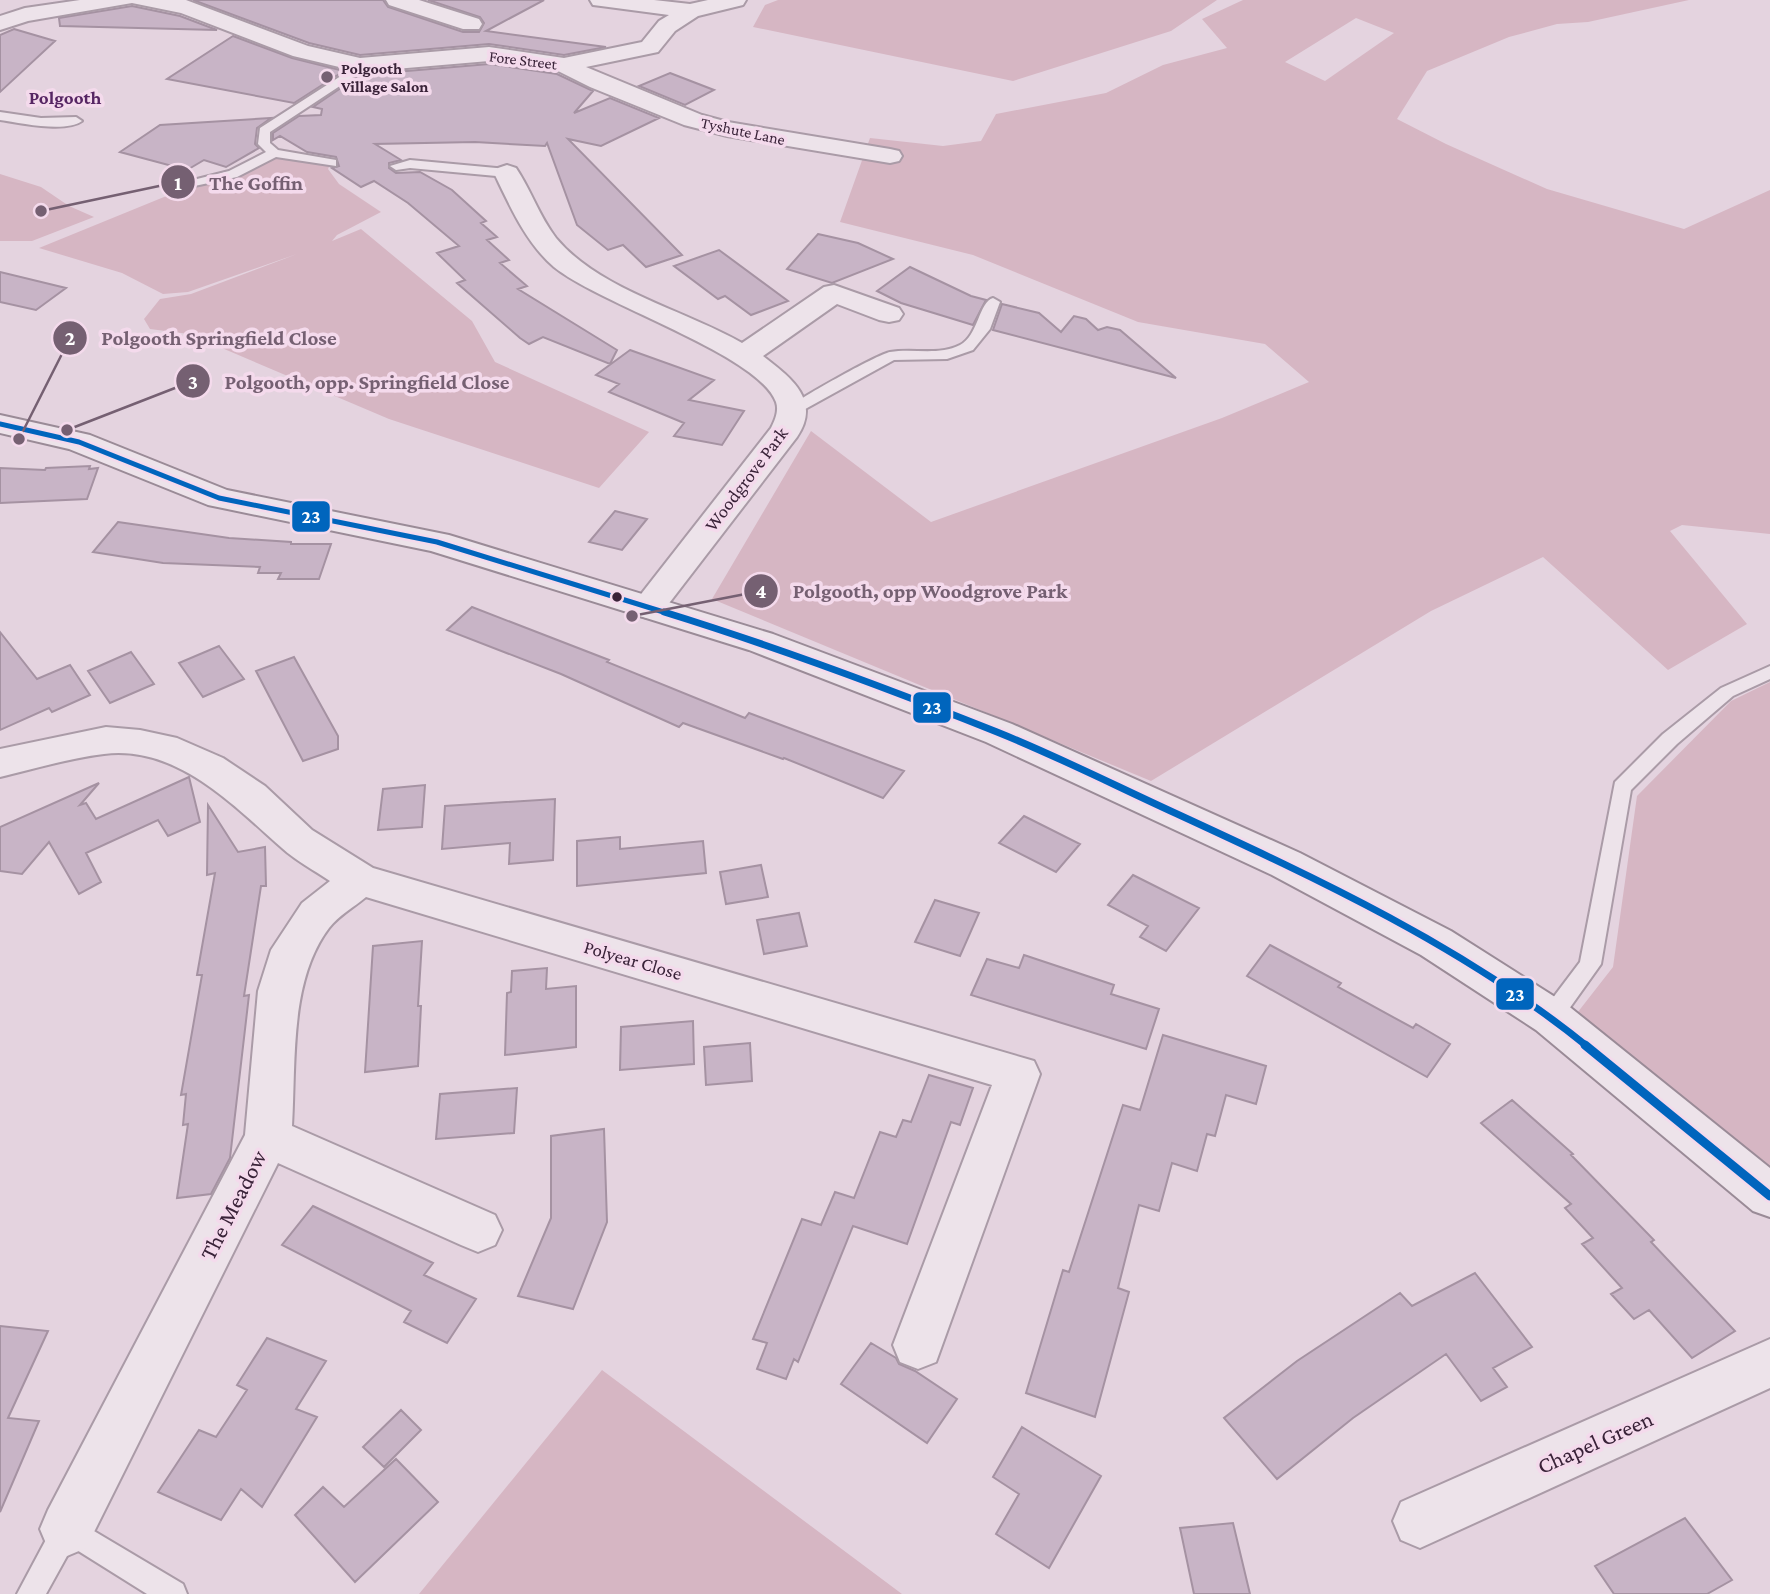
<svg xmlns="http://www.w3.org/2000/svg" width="1770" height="1594" viewBox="0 0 1770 1594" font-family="'Crimson Pro',serif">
  <rect width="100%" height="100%" fill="#e4d3df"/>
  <path fill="#d6b6c3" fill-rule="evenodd" d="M 778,0 L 1217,0 L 1171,31 L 1013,81 L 753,27 L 765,5 Z
    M 1243,0 L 1689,0 L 1588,22 L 1557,24 L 1509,37 L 1427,71 L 1397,119 L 1446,144 L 1547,189 L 1684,229 L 1770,190 L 1770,534 L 1682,525 L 1670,531 L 1747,624 L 1668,670 L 1543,557 L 1431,611 L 1151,781 L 712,599 L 811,431 L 931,522 L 1222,418 L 1309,382 L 1265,344 L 1138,322 L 973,255 L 840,222 L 870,138 L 943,146 L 981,141 L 996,114 L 1106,93 L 1163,65 L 1227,48 L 1202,19 ZM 1356,18 L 1394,33 L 1325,81 L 1285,62 Z
    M 274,156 L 330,165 L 328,169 L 339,184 L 381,212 L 337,235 L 332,241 L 361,229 L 472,321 L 495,362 L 649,432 L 599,488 L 389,419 L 189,334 L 150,329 L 144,319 L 160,299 L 191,294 L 297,254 L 188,292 L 163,294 L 122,273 L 39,248 L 164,197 L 238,175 Z
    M 0,174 L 41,187 L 69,206 L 94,217 L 32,241 L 0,241 Z
    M 1770,682 L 1770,1178 L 1574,1017 L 1613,967 L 1637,796 L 1731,701 Z
    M 602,1370 L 902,1594 L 419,1594 Z"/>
  <path fill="#c8b4c6" stroke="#a592a2" stroke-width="2" d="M 193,0 L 383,0 L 388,7 L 463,32 L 479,32 L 484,23 L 480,17 L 428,0 L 544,0 L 486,31 L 606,47 L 564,55 L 489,44 L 360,55 L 309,43 Z
    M 132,6 L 180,16 L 217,30 L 60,26 L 59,18 Z
    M 14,29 L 55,41 L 0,92 L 0,35 Z
    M 233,36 L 292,58 L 344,71 L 294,103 L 167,79 Z
    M 489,64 L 557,74 L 593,91 L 574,113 L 610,98 L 659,118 L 601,146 L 568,139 L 682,255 L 646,267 L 623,245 L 608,250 L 577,225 L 547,143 L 545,146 L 475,142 L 375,144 L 401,160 L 389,163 L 389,168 L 396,173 L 420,172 L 452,190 L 486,221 L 481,223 L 497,237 L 487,240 L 509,260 L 500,263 L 527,286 L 518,289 L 617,350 L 610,364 L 543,337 L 529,344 L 520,338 L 457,283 L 465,280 L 437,253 L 459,246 L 408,203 L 374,181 L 361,187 L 332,168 L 339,166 L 336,157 L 307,152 L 280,136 L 273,140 L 273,133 L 299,116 L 321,115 L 322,109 L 313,107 L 360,75 Z
    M 670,73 L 714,90 L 685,105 L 639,86 Z
    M 271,118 L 257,128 L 255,144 L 259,148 L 226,167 L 204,160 L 187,170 L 120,152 L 160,125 Z
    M 818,234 L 858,243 L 893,259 L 832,283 L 787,269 Z
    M 719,250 L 788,301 L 751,315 L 725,296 L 718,299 L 674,266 Z
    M 910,267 L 971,296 L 986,300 L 973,325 L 901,303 L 877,291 Z
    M 0,272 L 66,288 L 36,310 L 0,302 Z
    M 1002,304 L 1039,313 L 1061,332 L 1074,316 L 1086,319 L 1098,330 L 1107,327 L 1120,330 L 1176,378 L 993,330 Z
    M 630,350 L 714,380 L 689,400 L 744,411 L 722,445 L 674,436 L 684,423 L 609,392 L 619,384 L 596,375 Z
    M 90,466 L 89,469 L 98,468 L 87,499 L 0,503 L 0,468 L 45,470 L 46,468 Z
    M 615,511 L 647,519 L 622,550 L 589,542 Z
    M 118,522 L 229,538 L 291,542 L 291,544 L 331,544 L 319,579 L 278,579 L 281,573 L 258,573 L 260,567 L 163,563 L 93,552 Z
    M 472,607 L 609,660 L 607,662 L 745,718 L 749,713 L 904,771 L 883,798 L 784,758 L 783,759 L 683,723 L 679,727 L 561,674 L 447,630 Z
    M 0,632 L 37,679 L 70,665 L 90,695 L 52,712 L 49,708 L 0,730 Z
    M 219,646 L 244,679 L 203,697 L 179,663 Z
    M 131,652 L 154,684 L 110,703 L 88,671 Z
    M 294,657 L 338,736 L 338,749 L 303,761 L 256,671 Z
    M 189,777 L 200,822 L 168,836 L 158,820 L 86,853 L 101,882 L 79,894 L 49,842 L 22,874 L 0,871 L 0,827 L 99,783 L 80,805 L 86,803 L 96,819 Z
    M 425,785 L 422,827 L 378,830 L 383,789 Z
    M 555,799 L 553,860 L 509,864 L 510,843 L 442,849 L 445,806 Z
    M 208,805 L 238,852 L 265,847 L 266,886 L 261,886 L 244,996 L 249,995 L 230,1158 L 211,1194 L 177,1198 L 188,1124 L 183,1125 L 186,1094 L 181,1095 L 202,975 L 197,975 L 215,873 L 207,875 Z
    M 1024,816 L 1080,844 L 1056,872 L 999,843 Z
    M 620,837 L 620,849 L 703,841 L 706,873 L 577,886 L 577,841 Z
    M 761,865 L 768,897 L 726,904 L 720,872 Z
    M 1133,875 L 1199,908 L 1166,951 L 1140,937 L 1148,926 L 1108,905 Z
    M 935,900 L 979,913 L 960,956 L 915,942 Z
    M 799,913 L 807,946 L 764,954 L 757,920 Z
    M 422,941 L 418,1006 L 421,1006 L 418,1066 L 365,1072 L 373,946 Z
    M 1270,945 L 1341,983 L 1338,987 L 1413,1028 L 1416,1024 L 1450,1044 L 1427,1077 L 1247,976 Z
    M 1024,955 L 1114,985 L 1111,994 L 1159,1009 L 1146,1049 L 971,995 L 987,959 L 1019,968 Z
    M 547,968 L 546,989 L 576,986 L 576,1047 L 505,1055 L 507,993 L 511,992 L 512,971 Z
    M 693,1021 L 694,1064 L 620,1070 L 621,1027 Z
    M 1163,1035 L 1266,1066 L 1256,1104 L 1226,1095 L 1215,1136 L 1207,1134 L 1197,1171 L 1172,1163 L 1159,1211 L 1139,1205 L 1118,1288 L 1129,1292 L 1095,1417 L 1026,1393 L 1063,1270 L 1069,1272 L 1123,1105 L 1140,1110 Z
    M 750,1043 L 752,1081 L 706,1085 L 704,1047 Z
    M 929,1075 L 973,1088 L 960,1125 L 951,1122 L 907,1244 L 853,1226 L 798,1362 L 794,1359 L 786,1379 L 757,1369 L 767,1343 L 753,1339 L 802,1219 L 821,1225 L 835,1192 L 854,1198 L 880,1132 L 896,1137 L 903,1120 L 911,1122 Z
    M 517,1088 L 514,1133 L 436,1139 L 440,1094 Z
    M 1512,1100 L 1573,1154 L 1571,1155 L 1654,1240 L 1651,1242 L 1735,1331 L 1692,1358 L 1649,1310 L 1634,1319 L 1611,1294 L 1622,1288 L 1582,1244 L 1593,1238 L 1565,1208 L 1571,1204 L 1481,1123 Z
    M 604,1129 L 607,1222 L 573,1309 L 518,1296 L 551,1218 L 551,1136 Z
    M 313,1206 L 433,1263 L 424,1275 L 476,1299 L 447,1343 L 404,1322 L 411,1311 L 282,1245 Z
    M 1475,1273 L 1532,1347 L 1493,1368 L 1507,1387 L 1481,1401 L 1446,1354 L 1353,1418 L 1277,1479 L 1224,1418 L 1297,1361 L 1400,1293 L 1412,1306 Z
    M 0,1326 L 48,1331 L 8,1418 L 39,1421 L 0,1512 Z
    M 267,1338 L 326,1361 L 296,1409 L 317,1417 L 262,1507 L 241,1489 L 221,1520 L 158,1492 L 199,1430 L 216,1437 L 247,1390 L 237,1385 Z
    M 871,1343 L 896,1358 L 899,1364 L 915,1371 L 957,1399 L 927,1443 L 841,1384 Z
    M 401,1410 L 421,1430 L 384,1467 L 363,1447 Z
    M 1022,1427 L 1101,1476 L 1049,1568 L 996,1534 L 1019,1494 L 993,1477 Z
    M 396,1459 L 438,1502 L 355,1582 L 295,1515 L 323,1487 L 344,1507 Z
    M 1685,1518 L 1732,1580 L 1707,1594 L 1614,1594 L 1595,1566 Z
    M 1233,1523 L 1250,1594 L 1194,1594 L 1180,1528 Z"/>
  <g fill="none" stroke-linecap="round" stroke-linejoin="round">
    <defs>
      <path id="lane" d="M 356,63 L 366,65 L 352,78 L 270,132 L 270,143 L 278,150 L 336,160 L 336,166 L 276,157 L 237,177 L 185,188 L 185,182 L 229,171 L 266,152 L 258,144 L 260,128 L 344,74 Z
        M 0,112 L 41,118 L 76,117 L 82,121 C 66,133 20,123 0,120 Z
        M 410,160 L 507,169 L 513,173 L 507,177 L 410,168 L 396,170 L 390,166 Z
        M 993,298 L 1000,302 L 990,329 L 973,350 L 947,359 L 894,360 L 798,413 L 793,415 L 785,410 C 794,401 878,354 890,352 C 913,348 938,356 960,345 C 978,336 979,302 993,298 Z
        M 1770,666 L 1770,679 L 1733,696 L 1677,744 L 1631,790 L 1601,964 L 1559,1023 L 1551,1026 L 1543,1023 L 1540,1017 L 1543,1011 L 1580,962 L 1615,782 L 1663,734 L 1721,688 Z
        M 67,1515 L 183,1584 L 187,1594 L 147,1594 L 72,1547 L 46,1594 L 17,1594 L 57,1519 Z"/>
      <path id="street" d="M 80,0 L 186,0 L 308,46 L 360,58 L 489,47 L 564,58 L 642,42 L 659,21 L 669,15 L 601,6 L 593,5 L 590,0 L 654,0 L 690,4 L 708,0 L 746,0 L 743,5 L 698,16 L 675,31 L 658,52 L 586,67 L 702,115 L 728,122 L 890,149 L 899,151 L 902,156 L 899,161 L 890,163 L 727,136 L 684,125 L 590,87 L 558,71 L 489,61 L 360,72 L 293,56 L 181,13 L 132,3 L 28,21 L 0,30 L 0,16 L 25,8 Z
        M 386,0 L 419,0 L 479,19 L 482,24 L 479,29 L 463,29 L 389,5 Z
        M 507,165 L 516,168 C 531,190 539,216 556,238 C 599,290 685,310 742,343 L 824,287 L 834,285 L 899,308 L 903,314 L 899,320 L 889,322 L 879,320 L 837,304 L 763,356 C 790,377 822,400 797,437 L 660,615 L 648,618 L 636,615 L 631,607 L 771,428 C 775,420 779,411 776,402 C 758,354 601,305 554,267 C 526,243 510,206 494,173 L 498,168 Z
        M 106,727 L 140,730 L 177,738 L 223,758 L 265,786 L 312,830 L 373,868 L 1034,1061 L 1040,1074 L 936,1362 L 918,1369 L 900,1362 L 893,1345 L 992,1085 L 366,897 C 354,907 338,916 329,928 C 289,981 296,1062 292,1126 L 495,1215 L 502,1230 L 495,1245 L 478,1252 L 461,1245 L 278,1163 L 86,1548 L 67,1556 L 48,1548 L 40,1529 L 48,1510 L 245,1135 L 258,991 L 271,950 L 302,903 L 330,881 C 314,870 296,861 282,848 C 233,805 177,745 104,754 C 69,758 34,769 0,777 L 0,749 Z
        M 1770,1339 L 1770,1388 L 1420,1548 L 1401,1540 L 1393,1521 L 1401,1502 Z"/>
      <path id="secondary" d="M 0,415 L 90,435 L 227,490 L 449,535 L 773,634 L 1012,724 L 1300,853 L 1451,931 L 1566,1004 L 1770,1168 L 1770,1217 L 1753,1211 L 1536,1030 L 1421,955 L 1272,875 L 986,742 L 749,650 L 431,551 L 208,505 L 69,449 L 0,433 Z"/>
    </defs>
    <use href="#lane" stroke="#aa9ba7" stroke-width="4"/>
    <use href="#street" stroke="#aa9ba7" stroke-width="4"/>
    <use href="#secondary" stroke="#9a8b97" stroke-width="4"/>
    <use href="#lane" fill="#ede3ea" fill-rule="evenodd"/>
    <use href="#street" fill="#ede3ea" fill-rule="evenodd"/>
    <use href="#secondary" fill="#ede3ea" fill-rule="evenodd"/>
    <defs>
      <path id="bus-1-far2" d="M 0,424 L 79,442 L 219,498 L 437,542 L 670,614"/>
      <path id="bus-1-far1" d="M 664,612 C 777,647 887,688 997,732 C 1057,756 1116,786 1175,813 C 1318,879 1465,947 1588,1047"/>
      <path id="bus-1" d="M 1585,1045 L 1770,1196"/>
    </defs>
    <use href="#bus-1-far2" stroke="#f4daec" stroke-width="10"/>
    <use href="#bus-1-far1" stroke="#f4daec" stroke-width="12"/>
    <use href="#bus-1" stroke="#f4daec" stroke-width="14"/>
    <use href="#bus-1-far2" stroke="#0065bd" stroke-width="5"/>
    <use href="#bus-1-far1" stroke="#0065bd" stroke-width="7"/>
    <use href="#bus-1" stroke="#0065bd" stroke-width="9"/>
  </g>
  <circle fill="#756072" stroke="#f4daec" stroke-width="2.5" cx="327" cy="77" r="7"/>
  <circle fill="#392238" stroke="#f4daec" stroke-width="2.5" cx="617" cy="597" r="6"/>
  <g text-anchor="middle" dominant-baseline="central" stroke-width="7" stroke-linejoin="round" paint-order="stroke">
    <g font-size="16" fill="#392238" stroke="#f4daec">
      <text transform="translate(523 60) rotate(7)">Fore Street</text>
      <text transform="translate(743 131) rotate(12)">Tyshute Lane</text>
    </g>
    <g font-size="16" font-weight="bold" fill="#392238" stroke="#f4daec" text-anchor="start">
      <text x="341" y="68">Polgooth<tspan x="341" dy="18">Village Salon</tspan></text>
    </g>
    <g font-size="19" font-weight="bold" fill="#562563" stroke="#f4daec">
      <text x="65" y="97">Polgooth</text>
    </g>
    <g font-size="19" fill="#392238" stroke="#f4daec">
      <text transform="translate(746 479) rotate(-53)">Woodgrove Park</text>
      <text transform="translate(633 960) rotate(16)">Polyear Close</text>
    </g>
    <g font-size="23" fill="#392238" stroke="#f4daec">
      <text transform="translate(233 1205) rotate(-63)">The Meadow</text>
      <text transform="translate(1595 1442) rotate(-24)">Chapel Green</text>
    </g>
  </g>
  <path fill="none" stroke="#756072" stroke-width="2.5" d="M41 211L178 182M19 439L70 338M67 430L193 381M632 616L761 591"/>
  <g fill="#756072" stroke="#f4daec" stroke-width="2.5">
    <circle cx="41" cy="211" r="7"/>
    <circle cx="19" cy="439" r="7"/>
    <circle cx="67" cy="430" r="7"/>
    <circle cx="632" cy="616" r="7"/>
    <circle cx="178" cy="182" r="18"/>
    <circle cx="70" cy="338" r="18"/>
    <circle cx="193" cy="381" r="18"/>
    <circle cx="761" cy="591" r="18"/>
  </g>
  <g font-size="21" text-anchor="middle" font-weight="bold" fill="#fff">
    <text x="178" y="190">1</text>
    <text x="70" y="345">2</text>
    <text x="193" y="389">3</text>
    <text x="761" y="598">4</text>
  </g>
  <g font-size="21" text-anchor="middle" font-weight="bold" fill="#756072" stroke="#f4daec" stroke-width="7" stroke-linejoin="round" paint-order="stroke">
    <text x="256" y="190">The Goffin</text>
    <text x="219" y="345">Polgooth Springfield Close</text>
    <text x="367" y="389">Polgooth, opp. Springfield Close</text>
    <text x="930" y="598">Polgooth, opp Woodgrove Park</text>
  </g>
  <g stroke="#f4daec" stroke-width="2.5">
    <rect x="291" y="500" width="40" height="33" rx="7" fill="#0065bd"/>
    <rect x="912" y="691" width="40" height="33" rx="7" fill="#0065bd"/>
    <rect x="1495" y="977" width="40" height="34" rx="7" fill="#0065bd"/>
  </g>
  <g font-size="19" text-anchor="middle" font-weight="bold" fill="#fff">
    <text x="311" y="523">23</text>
    <text x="932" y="714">23</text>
    <text x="1515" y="1001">23</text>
  </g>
</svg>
